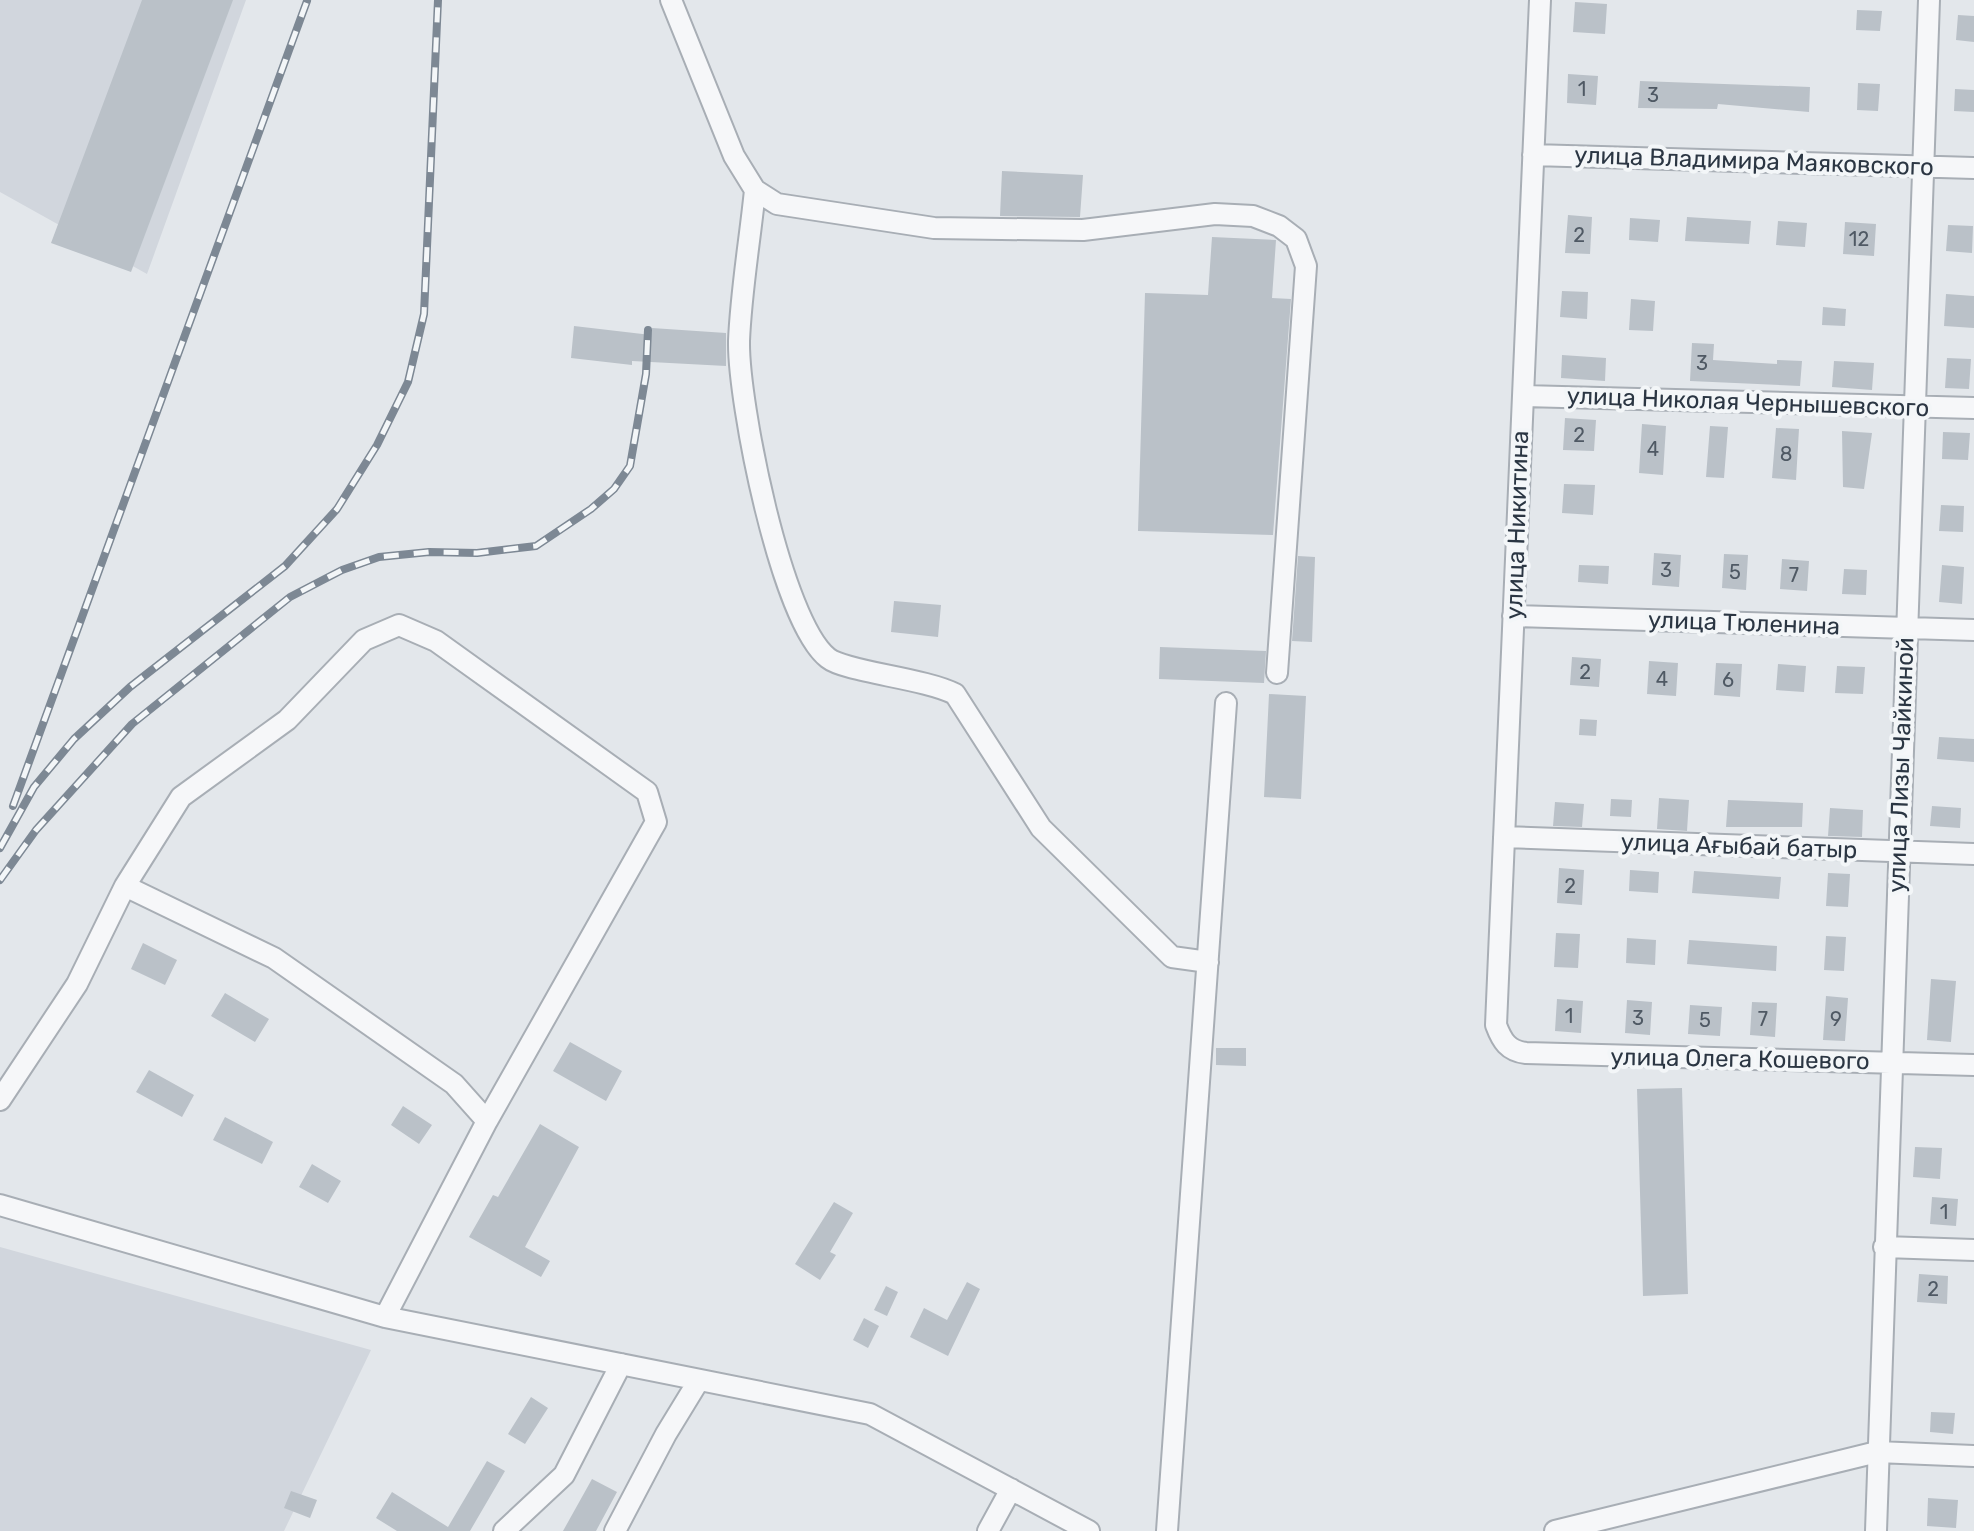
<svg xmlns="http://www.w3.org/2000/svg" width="1974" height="1531" viewBox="0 0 1974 1531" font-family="Rubik,sans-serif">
  <rect width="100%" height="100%" fill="#e3e7eb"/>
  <path fill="#d1d6dd" d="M 0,0 L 246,0 L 147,274 L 0,192 Z
    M 0,1247 L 371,1350 L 284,1531 L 0,1531 Z"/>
  <path fill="#bac1c8" d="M 142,0 L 233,0 L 131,272 L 51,243 Z
    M 1575,2 L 1607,4 L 1605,34 L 1573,32 Z
    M 1857,10 L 1882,11 L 1880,31 L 1856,30 Z
    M 1958,15 L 1974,16 L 1974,42 L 1956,40 Z
    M 1568,74 L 1598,76 L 1596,105 L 1567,103 Z
    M 1640,81 L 1810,87 L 1809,112 L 1718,104 L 1717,109 L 1638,108 Z
    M 1858,83 L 1880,84 L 1878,111 L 1857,110 Z
    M 1955,89 L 1974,90 L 1974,112 L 1954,111 Z
    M 1002,171 L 1083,175 L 1080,217 L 1000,216 Z
    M 1568,215 L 1592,217 L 1590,254 L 1565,253 Z
    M 1687,217 L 1751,221 L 1749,244 L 1685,241 Z
    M 1630,218 L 1660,220 L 1658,242 L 1629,240 Z
    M 1778,221 L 1807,223 L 1805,247 L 1776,245 Z
    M 1845,222 L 1876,224 L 1874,256 L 1843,254 Z
    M 1948,225 L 1973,226 L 1972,253 L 1946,251 Z
    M 1212,237 L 1276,240 L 1272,298 L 1291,299 L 1273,535 L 1138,531 L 1145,293 L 1208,295 Z
    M 1562,291 L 1588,292 L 1587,319 L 1560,317 Z
    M 1946,294 L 1974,296 L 1974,328 L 1944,326 Z
    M 1631,299 L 1655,301 L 1653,331 L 1629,330 Z
    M 1823,307 L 1846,309 L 1845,326 L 1822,325 Z
    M 574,326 L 651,335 L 652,328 L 726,333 L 726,366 L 632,361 L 632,365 L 571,358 Z
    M 1692,343 L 1714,344 L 1713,360 L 1777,364 L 1777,360 L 1802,361 L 1800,386 L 1690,381 Z
    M 1562,355 L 1606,358 L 1605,381 L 1561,378 Z
    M 1947,358 L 1971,359 L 1969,389 L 1945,388 Z
    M 1834,361 L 1874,363 L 1872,390 L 1832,387 Z
    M 1565,418 L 1596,420 L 1594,451 L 1563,450 Z
    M 1642,424 L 1666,426 L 1663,475 L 1639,473 Z
    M 1710,426 L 1728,427 L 1724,478 L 1706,477 Z
    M 1776,428 L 1799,429 L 1796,480 L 1772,478 Z
    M 1842,431 L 1872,433 L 1864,489 L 1843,487 Z
    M 1943,432 L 1970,433 L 1968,460 L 1942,459 Z
    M 1564,484 L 1595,485 L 1593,515 L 1562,513 Z
    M 1941,505 L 1964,506 L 1963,532 L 1939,531 Z
    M 1654,553 L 1681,555 L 1679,587 L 1652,585 Z
    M 1724,554 L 1748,555 L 1746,590 L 1722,588 Z
    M 1298,556 L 1315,557 L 1312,642 L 1292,641 Z
    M 1782,559 L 1809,561 L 1807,591 L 1780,589 Z
    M 1579,565 L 1609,566 L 1608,584 L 1578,582 Z
    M 1942,565 L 1964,567 L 1962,604 L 1939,602 Z
    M 1844,569 L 1867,570 L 1866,595 L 1842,594 Z
    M 894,601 L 941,605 L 938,637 L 891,632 Z
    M 1160,647 L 1266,651 L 1264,683 L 1159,679 Z
    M 1572,657 L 1601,659 L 1599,687 L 1570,685 Z
    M 1649,661 L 1678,663 L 1676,696 L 1647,694 Z
    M 1716,663 L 1742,664 L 1740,697 L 1714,695 Z
    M 1778,664 L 1806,666 L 1804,692 L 1776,690 Z
    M 1837,666 L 1865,667 L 1863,694 L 1835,693 Z
    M 1269,694 L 1306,696 L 1301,799 L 1264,797 Z
    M 1580,719 L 1597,720 L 1596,736 L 1579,735 Z
    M 1939,737 L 1974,739 L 1974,762 L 1937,759 Z
    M 1659,798 L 1689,800 L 1687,831 L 1657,829 Z
    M 1611,799 L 1632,800 L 1631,817 L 1610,816 Z
    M 1728,800 L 1803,803 L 1802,827 L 1726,827 Z
    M 1555,802 L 1584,804 L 1582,827 L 1553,826 Z
    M 1932,806 L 1961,808 L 1960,828 L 1930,826 Z
    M 1830,808 L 1863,810 L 1862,837 L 1828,836 Z
    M 1559,868 L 1584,870 L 1582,905 L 1557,903 Z
    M 1630,870 L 1659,872 L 1658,893 L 1629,891 Z
    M 1694,871 L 1781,877 L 1779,899 L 1692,893 Z
    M 1828,873 L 1850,874 L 1848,907 L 1826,906 Z
    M 1556,933 L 1580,934 L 1578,968 L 1554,967 Z
    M 1826,936 L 1846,937 L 1844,971 L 1824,970 Z
    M 1627,938 L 1656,940 L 1655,965 L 1626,963 Z
    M 1689,940 L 1777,946 L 1776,971 L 1687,964 Z
    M 143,943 L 177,960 L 165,985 L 131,969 Z
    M 1931,979 L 1956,981 L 1951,1042 L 1927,1040 Z
    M 225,993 L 269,1019 L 255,1042 L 211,1016 Z
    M 1826,996 L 1848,998 L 1845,1041 L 1823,1040 Z
    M 1557,999 L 1583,1001 L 1581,1033 L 1555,1031 Z
    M 1627,1000 L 1652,1002 L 1650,1035 L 1625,1033 Z
    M 1752,1002 L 1777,1003 L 1775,1037 L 1750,1035 Z
    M 1690,1005 L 1722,1007 L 1720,1036 L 1688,1034 Z
    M 570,1042 L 622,1071 L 606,1101 L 553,1071 Z
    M 1216,1048 L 1246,1048 L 1246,1066 L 1216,1065 Z
    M 149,1070 L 194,1095 L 182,1117 L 136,1092 Z
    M 1682,1088 L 1688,1294 L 1643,1296 L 1637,1089 Z
    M 403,1106 L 432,1125 L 419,1144 L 391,1125 Z
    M 225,1117 L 273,1142 L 262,1164 L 213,1140 Z
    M 540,1124 L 579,1147 L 525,1247 L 550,1261 L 541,1277 L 469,1237 L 493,1195 L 498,1197 Z
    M 1915,1147 L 1942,1148 L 1940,1179 L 1913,1177 Z
    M 312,1164 L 341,1181 L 328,1203 L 299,1187 Z
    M 1932,1197 L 1958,1199 L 1956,1226 L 1930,1224 Z
    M 834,1202 L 853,1213 L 830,1252 L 836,1255 L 820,1280 L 795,1264 Z
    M 1919,1274 L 1948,1276 L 1947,1304 L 1917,1302 Z
    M 967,1282 L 980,1289 L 948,1356 L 910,1337 L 924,1308 L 947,1320 Z
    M 886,1286 L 898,1292 L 887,1316 L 874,1310 Z
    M 864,1318 L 879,1326 L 868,1348 L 853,1340 Z
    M 531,1397 L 548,1408 L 525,1444 L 508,1434 Z
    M 1931,1412 L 1955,1413 L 1953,1434 L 1930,1432 Z
    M 487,1461 L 505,1471 L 470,1531 L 397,1531 L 376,1518 L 392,1492 L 448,1527 Z
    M 592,1479 L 617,1492 L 596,1531 L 563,1531 Z
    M 291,1491 L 317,1500 L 310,1518 L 284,1508 Z
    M 1928,1498 L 1958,1500 L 1956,1528 L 1927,1526 Z"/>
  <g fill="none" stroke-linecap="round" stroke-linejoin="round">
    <defs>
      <path id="minor" d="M 671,0 L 734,156 L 755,190 L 777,204 L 934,228 L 1083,230 L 1215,214 L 1253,216 L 1279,226 L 1296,239 L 1306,266 L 1277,673
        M 1540,0 L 1496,1025 C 1502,1041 1508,1051 1526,1053 L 1974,1065
        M 1533,155 L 1974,168
        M 755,190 C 750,240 741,291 739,341 C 738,402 781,621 828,658 C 845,672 924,678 955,694 L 1041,828 L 1172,957 L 1208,962
        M 1523,396 L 1974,408
        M 1513,616 L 1974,630
        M 1504,837 L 1974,854
        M 125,886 L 181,797 L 287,720 L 364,640 L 399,625 L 436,641 L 647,792 L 656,822 L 487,1121
        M 0,1100 L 77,984 L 125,886 L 274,958 L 454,1084 L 487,1121 L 385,1317
        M 0,1205 L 385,1317 L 870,1414 L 1089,1531
        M 1884,1247 L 1974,1250
        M 504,1531 L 564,1475 L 621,1364
        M 615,1531 L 666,1434 L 699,1380
        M 988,1531 L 1011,1489
        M 1167,1531 L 1226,703
        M 1555,1531 L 1877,1452 L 1974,1456
        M 1876,1531 L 1929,0"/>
    </defs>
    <use href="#minor" stroke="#a8aeb5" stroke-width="24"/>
    <use href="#minor" stroke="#f6f7f9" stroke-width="20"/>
    <defs>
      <path id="rail" d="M 13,806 L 307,1
        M 0,848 L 34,787 L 74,739 L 130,687 L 285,566 L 337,509 L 377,445 L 408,382 L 424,314 L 438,0
        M 0,880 L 36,830 L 132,724 L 290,597 L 342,570 L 379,557 L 429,552 L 477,553 L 536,546 L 591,509 L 614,489 L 630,466 L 646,374 L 648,330"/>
    </defs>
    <use href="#rail" stroke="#7d8894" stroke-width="8"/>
    <use href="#rail" stroke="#f3f6f8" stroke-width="5" stroke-dasharray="15" stroke-linecap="butt"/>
  </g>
  <g text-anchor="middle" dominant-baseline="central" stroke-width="8" stroke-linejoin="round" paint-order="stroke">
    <g font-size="20" fill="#4f5964">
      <text x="1582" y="89">1</text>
      <text x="1653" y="95">3</text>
      <text x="1579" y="235">2</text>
      <text x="1859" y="239">12</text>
      <text x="1702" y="363">3</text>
      <text x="1579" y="435">2</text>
      <text x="1653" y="449">4</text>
      <text x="1786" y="454">8</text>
      <text x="1666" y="570">3</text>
      <text x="1735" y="572">5</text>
      <text x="1794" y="575">7</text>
      <text x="1585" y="672">2</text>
      <text x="1662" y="679">4</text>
      <text x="1728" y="680">6</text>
      <text x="1570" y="886">2</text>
      <text x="1569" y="1016">1</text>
      <text x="1638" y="1018">3</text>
      <text x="1763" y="1019">7</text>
      <text x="1836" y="1019">9</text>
      <text x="1705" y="1020">5</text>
      <text x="1944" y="1212">1</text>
      <text x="1933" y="1289">2</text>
    </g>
    <g font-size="24" fill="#2b3643" stroke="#f3f6f8">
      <text transform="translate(1754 161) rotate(2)">улица Владимира Маяковского</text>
      <text transform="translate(1748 402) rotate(2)">улица Николая Чернышевского</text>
      <text transform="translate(1517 525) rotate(-88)">улица Никитина</text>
      <text transform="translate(1744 623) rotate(2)">улица Тюленина</text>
      <text transform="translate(1901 765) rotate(-88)">улица Лизы Чайкиной</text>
      <text transform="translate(1739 846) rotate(2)">улица Ағыбай батыр</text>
      <text transform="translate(1740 1059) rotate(1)">улица Олега Кошевого</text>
    </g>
  </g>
</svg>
